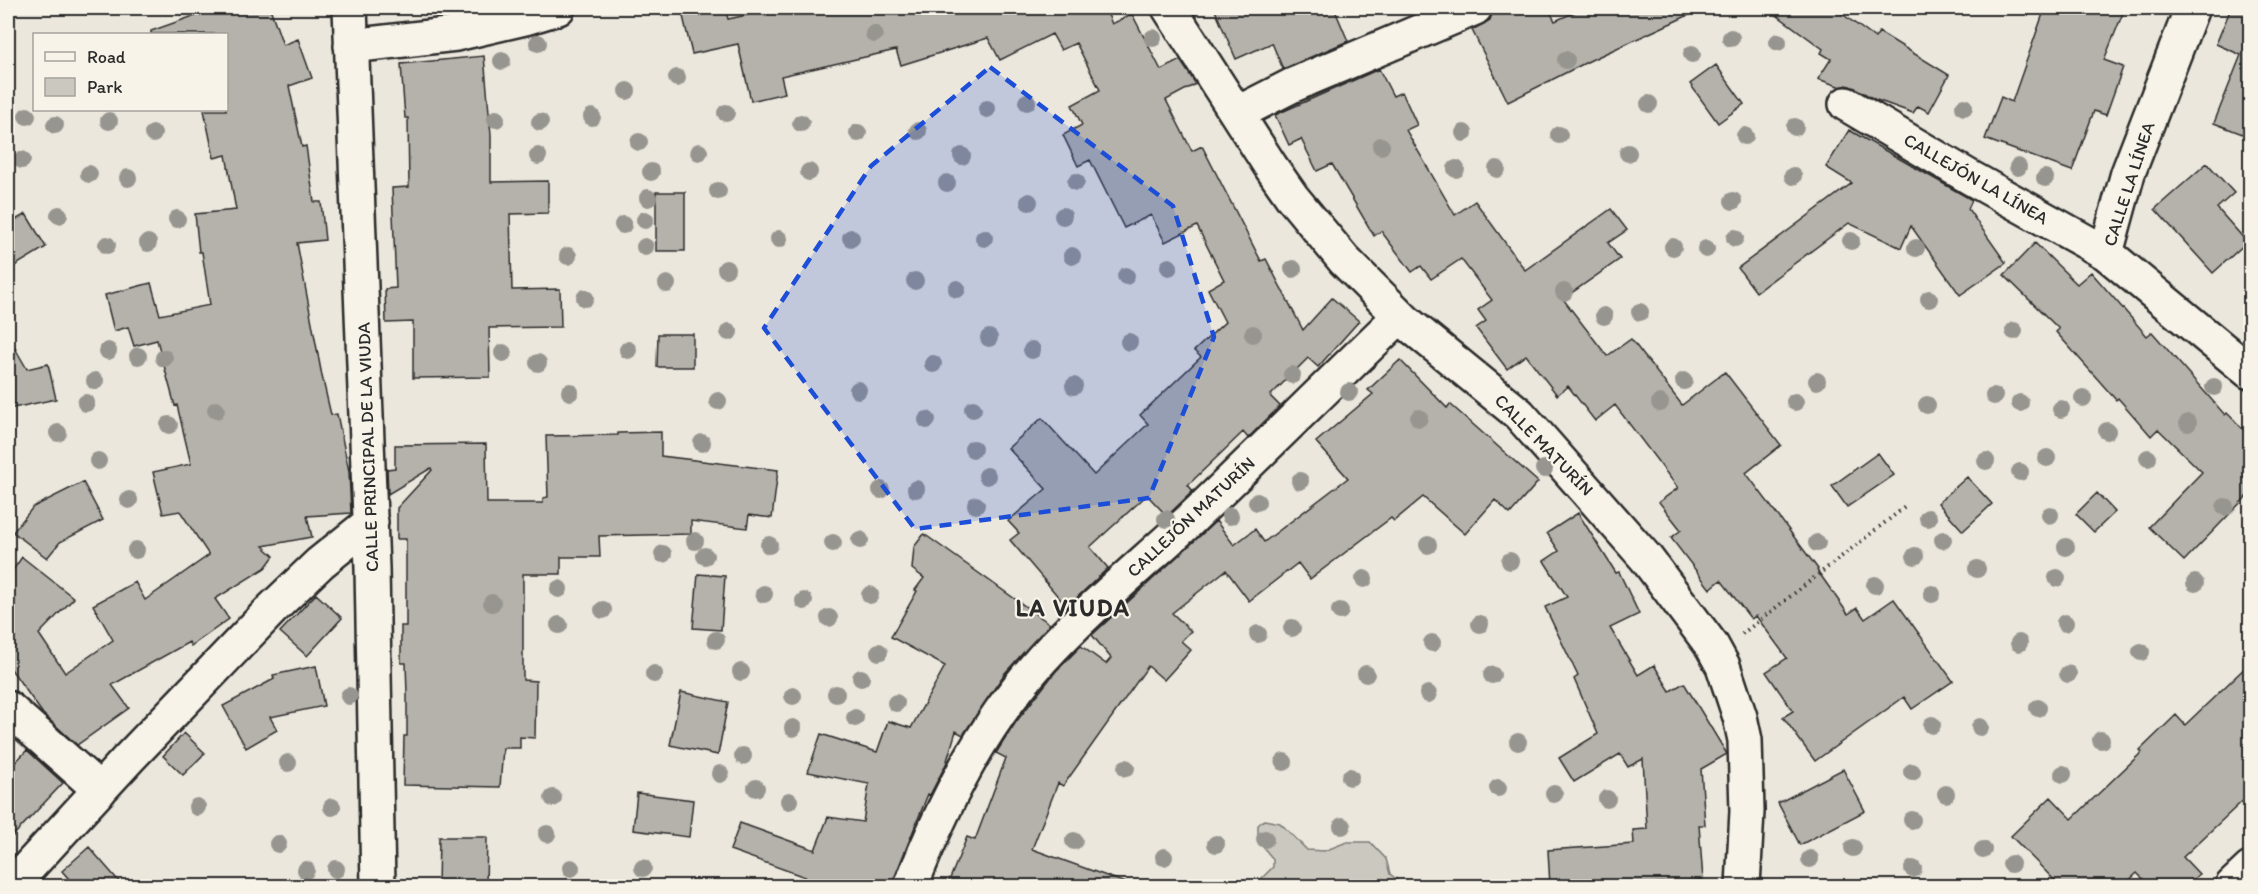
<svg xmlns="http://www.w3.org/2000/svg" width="2258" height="894" viewBox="0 0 2258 894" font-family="Itim,sans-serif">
  <rect width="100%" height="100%" fill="#ebe7dd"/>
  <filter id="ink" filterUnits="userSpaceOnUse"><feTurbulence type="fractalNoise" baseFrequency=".0167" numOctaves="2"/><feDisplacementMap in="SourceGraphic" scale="12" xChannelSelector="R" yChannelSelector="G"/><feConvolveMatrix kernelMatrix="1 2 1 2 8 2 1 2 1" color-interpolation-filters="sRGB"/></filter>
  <g filter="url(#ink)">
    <path fill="#cbc8bf" stroke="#7b7a75" stroke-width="1.5" d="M 1264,820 L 1280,823 L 1307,850 L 1324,851 L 1347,842 L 1370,842 L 1386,859 L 1390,874 L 1405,886 L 1254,886 L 1273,867 L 1273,859 L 1258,841 L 1258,825 Z"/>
    <path fill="#b5b2ab" stroke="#2b2b2b" stroke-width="1.5" d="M 216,8 L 270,8 L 283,45 L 298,39 L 312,78 L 289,86 L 302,147 L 306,146 L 314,202 L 321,202 L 325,240 L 297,243 L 322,376 L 331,415 L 337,414 L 349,471 L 351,513 L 307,516 L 312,537 L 263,546 L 274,556 L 265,568 L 215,599 L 229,619 L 191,646 L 189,642 L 112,685 L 129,708 L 77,745 L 43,714 L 8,665 L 8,577 L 22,557 L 74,598 L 39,634 L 65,673 L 113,640 L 93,605 L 135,582 L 145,600 L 209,555 L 180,511 L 163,514 L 153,472 L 191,464 L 177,405 L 175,406 L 157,340 L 134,346 L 128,327 L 114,331 L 105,295 L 151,283 L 160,315 L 210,305 L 202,252 L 199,252 L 195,214 L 236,210 L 226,155 L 214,158 L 204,110 L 226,110 L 226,34 L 151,34 L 151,31 Z
      M 681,8 L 725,8 L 728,19 L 779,8 L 1105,8 L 1112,24 L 1132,14 L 1161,70 L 1180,60 L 1196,84 L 1166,100 L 1192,151 L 1202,146 L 1261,261 L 1266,259 L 1303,330 L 1332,298 L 1359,321 L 1318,367 L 1308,358 L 1270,396 L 1280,406 L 1248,438 L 1243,432 L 1188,485 L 1193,491 L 1167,516 L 1147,495 L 1090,547 L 1108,568 L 1067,607 L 1010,540 L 1019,533 L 1008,521 L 1046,489 L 1008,448 L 1042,418 L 1094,475 L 1148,424 L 1140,415 L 1201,357 L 1194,351 L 1225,322 L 1208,289 L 1224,280 L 1197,226 L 1165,242 L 1151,215 L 1124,228 L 1090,160 L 1078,166 L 1063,135 L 1082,125 L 1072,105 L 1100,90 L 1076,43 L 1061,50 L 1052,34 L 1000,60 L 988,38 L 901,65 L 896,50 L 781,76 L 785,93 L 751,101 L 738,44 L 692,54 Z
      M 1214,8 L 1334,8 L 1348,41 L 1283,69 L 1272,43 L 1236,59 Z
      M 1493,8 L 1548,8 L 1555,21 L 1584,8 L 1704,8 L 1591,60 L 1508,102 L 1472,30 L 1490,20 Z
      M 1767,8 L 1834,8 L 1875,38 L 1879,32 L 1949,75 L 1929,112 L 1918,106 L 1913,113 L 1874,99 L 1855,88 L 1847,85 L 1841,87 L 1818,79 L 1831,59 L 1821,53 L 1823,49 Z
      M 2045,8 L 2125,8 L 2104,60 L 2123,67 L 2106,115 L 2094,111 L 2072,171 L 1985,139 L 2001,97 L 2012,102 Z
      M 2231,8 L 2250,8 L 2250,137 L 2214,123 L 2241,55 L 2216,44 Z
      M 484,56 L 491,135 L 491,182 L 548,181 L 548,213 L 510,214 L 512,290 L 560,289 L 561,327 L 489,328 L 490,377 L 413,378 L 413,322 L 386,323 L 385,289 L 396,288 L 392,188 L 409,187 L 408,118 L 405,118 L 401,64 Z
      M 1716,65 L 1744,104 L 1718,123 L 1690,84 Z
      M 1379,69 L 1393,96 L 1402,92 L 1417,125 L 1406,130 L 1455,215 L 1475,201 L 1525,270 L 1611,209 L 1627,230 L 1608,243 L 1620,259 L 1563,299 L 1607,356 L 1631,339 L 1682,405 L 1725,372 L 1781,445 L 1746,473 L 1818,569 L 1817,570 L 1848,614 L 1857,608 L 1865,619 L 1894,599 L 1953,681 L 1912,709 L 1904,697 L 1815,761 L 1783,717 L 1793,711 L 1766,672 L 1787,658 L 1756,616 L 1751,619 L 1721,580 L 1710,589 L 1671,538 L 1681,530 L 1659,502 L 1678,488 L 1615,405 L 1595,421 L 1568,386 L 1557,395 L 1526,355 L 1507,369 L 1476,328 L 1486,321 L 1478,310 L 1492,300 L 1461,259 L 1431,279 L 1421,266 L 1412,272 L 1381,231 L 1374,236 L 1332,164 L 1317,171 L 1301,139 L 1289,145 L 1275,115 Z
      M 1849,130 L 1972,200 L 1968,209 L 2006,263 L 1960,295 L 1911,226 L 1901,248 L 1849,223 L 1756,292 L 1738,268 L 1852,183 L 1826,167 Z
      M 2207,163 L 2234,193 L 2217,208 L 2247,242 L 2213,273 L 2155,209 Z
      M 656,192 L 685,192 L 685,251 L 656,251 Z
      M 26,214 L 46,247 L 8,270 L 8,224 Z
      M 2035,243 L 2077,284 L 2091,272 L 2147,336 L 2152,332 L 2225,415 L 2227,413 L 2250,436 L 2250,493 L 2184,561 L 2149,527 L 2202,472 L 2158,429 L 2151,436 L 2118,398 L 2116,400 L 2056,332 L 2059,329 L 2004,275 Z
      M 658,334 L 693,334 L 693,367 L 657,367 Z
      M 8,336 L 27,369 L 48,364 L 56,399 L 8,409 Z
      M 1400,360 L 1447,408 L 1450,404 L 1538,482 L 1510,514 L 1495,500 L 1465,534 L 1423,497 L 1394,521 L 1391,518 L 1310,579 L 1298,563 L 1249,601 L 1226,570 L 1172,613 L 1191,631 L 1181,641 L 1191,650 L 1164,680 L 1148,666 L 1063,786 L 1058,783 L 1032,849 L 1126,883 L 1126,886 L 963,886 L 949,881 L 967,837 L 975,840 L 1006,758 L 996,753 L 1016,722 L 1056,671 L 1081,646 L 1106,664 L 1111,658 L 1092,635 L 1216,521 L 1234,545 L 1255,529 L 1264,542 L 1348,478 L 1316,442 L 1373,394 L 1368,390 Z
      M 661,432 L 661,456 L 778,470 L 772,518 L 749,515 L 747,528 L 691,521 L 691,534 L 599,536 L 600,557 L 561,557 L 561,574 L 523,574 L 523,680 L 536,681 L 535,738 L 520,737 L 520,748 L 503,748 L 500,787 L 403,785 L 404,736 L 407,736 L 407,694 L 406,663 L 401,663 L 401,626 L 406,626 L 406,539 L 397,539 L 397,508 L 432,470 L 431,468 L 388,494 L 387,469 L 395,468 L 395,445 L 486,444 L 487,503 L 543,503 L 543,498 L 548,497 L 546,436 L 618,435 L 618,433 Z
      M 1878,453 L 1894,475 L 1847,507 L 1832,486 Z
      M 1967,477 L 1992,504 L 1963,531 L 1938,503 Z
      M 83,482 L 103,520 L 60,542 L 47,558 L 13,532 L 33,507 Z
      M 2097,493 L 2115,512 L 2094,532 L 2076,514 Z
      M 1578,513 L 1616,573 L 1619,572 L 1639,614 L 1610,628 L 1638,675 L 1654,665 L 1670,691 L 1684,683 L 1727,754 L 1701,769 L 1705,825 L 1699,825 L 1703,880 L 1637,885 L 1550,886 L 1548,850 L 1634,844 L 1633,830 L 1647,829 L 1643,759 L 1628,767 L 1620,754 L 1574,782 L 1559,758 L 1598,734 L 1574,679 L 1578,676 L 1545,607 L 1567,597 L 1544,561 L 1559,551 L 1547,533 Z
      M 924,534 L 1050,624 L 1005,673 L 963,735 L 956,731 L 946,764 L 930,795 L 928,794 L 894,879 L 893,886 L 802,886 L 805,877 L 730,850 L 740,823 L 815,850 L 828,817 L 863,822 L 869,784 L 808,772 L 821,734 L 877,752 L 888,721 L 911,728 L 945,666 L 891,637 L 917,591 L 915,590 L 924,578 L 912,569 L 914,547 Z
      M 698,574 L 725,576 L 721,630 L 693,628 Z
      M 316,594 L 342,618 L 307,656 L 280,632 Z
      M 2250,663 L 2250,794 L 2183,857 L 2199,874 L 2186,886 L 2150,886 L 2137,873 L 2123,886 L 2060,886 L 2011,836 L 2051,797 L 2072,819 L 2142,752 L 2140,750 L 2176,715 L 2185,725 Z
      M 316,666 L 324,706 L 270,717 L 277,730 L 246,748 L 223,706 L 274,679 L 273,675 Z
      M 681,692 L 728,702 L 718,755 L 670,745 Z
      M 184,733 L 205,753 L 183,775 L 163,756 Z
      M 27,750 L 63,783 L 8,841 L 8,770 Z
      M 1843,769 L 1865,811 L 1800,845 L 1778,803 Z
      M 637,793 L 693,800 L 689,837 L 633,830 Z
      M 439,837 L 487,837 L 486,886 L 438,886 Z
      M 89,847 L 123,886 L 75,886 L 62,871 Z"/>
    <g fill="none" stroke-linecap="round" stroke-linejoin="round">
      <defs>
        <path id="minor" d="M 350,8 L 372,568 L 378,886
          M 1169,8 L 1271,167 L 1292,197 L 1344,260 L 1405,321 L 1519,414 L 1646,558 L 1712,646 L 1723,666 L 1740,717 L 1745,740 L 1747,811 L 1743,886
          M 2192,8 L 2128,173 L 2106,253 L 2250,372
          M 351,46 L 456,34 L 525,18 L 558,8
          M 1846,104 L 1971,178 L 2106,253
          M 1238,113 L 1293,85 L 1475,8
          M 8,708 L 100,790
          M 11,886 L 129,758 L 273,608 L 320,563 L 371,522
          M 911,886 C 943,804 982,726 1042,659 C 1087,610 1139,567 1188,522 C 1259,454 1329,384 1400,316
          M 2232,886 L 2250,869"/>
      </defs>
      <use href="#minor" stroke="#2b2b2b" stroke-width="38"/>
      <path stroke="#2b2b2b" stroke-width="4" stroke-dasharray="1.5 4.5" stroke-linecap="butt" d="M 1742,634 L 1905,507"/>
      <use href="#minor" stroke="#f7f3e8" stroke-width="33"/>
    </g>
    <g fill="#97958f">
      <circle cx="874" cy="34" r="9"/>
      <circle cx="1153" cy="38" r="9"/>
      <circle cx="1731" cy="38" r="9"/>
      <circle cx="1778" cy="42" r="9"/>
      <circle cx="538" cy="43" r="9"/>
      <circle cx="1692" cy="54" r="9"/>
      <circle cx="1566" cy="60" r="9"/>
      <circle cx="502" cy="61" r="9"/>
      <circle cx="677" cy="78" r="9"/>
      <circle cx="627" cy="91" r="9"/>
      <circle cx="1027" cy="102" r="9"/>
      <circle cx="1649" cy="104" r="9"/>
      <circle cx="1964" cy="107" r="9"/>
      <circle cx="987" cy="109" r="9"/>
      <circle cx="726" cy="113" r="9"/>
      <circle cx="27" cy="116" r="9"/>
      <circle cx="592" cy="117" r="9"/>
      <circle cx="496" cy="119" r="9"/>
      <circle cx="109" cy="121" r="9"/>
      <circle cx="540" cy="122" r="9"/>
      <circle cx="801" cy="123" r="9"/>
      <circle cx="55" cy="125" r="9"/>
      <circle cx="1795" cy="127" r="9"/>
      <circle cx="918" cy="131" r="9"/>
      <circle cx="858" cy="133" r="9"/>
      <circle cx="1464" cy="133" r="9"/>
      <circle cx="153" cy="134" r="9"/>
      <circle cx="1559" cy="135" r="9"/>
      <circle cx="1745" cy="136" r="9"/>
      <circle cx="639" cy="142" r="9"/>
      <circle cx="1381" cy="146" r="9"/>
      <circle cx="699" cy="152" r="9"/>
      <circle cx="1628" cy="153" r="9"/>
      <circle cx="538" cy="156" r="9"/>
      <circle cx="962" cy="156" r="9"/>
      <circle cx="22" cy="160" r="9"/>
      <circle cx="2018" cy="167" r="9"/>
      <circle cx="1456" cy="169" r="9"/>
      <circle cx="1497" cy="169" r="9"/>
      <circle cx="651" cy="172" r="9"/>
      <circle cx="809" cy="172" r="9"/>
      <circle cx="89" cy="174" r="9"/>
      <circle cx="1793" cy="176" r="9"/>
      <circle cx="128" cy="178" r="9"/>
      <circle cx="2045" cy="178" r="9"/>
      <circle cx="1076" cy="182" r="9"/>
      <circle cx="947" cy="183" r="9"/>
      <circle cx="718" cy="191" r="9"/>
      <circle cx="648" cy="198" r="9"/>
      <circle cx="1733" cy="201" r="9"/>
      <circle cx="1029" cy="202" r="9"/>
      <circle cx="59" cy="215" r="9"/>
      <circle cx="1063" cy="216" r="9"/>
      <circle cx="177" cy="219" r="9"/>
      <circle cx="645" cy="220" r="9"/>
      <circle cx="623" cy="225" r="9"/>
      <circle cx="851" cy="238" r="9"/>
      <circle cx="984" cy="238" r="9"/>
      <circle cx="1735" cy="238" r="9"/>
      <circle cx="779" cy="239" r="9"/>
      <circle cx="1851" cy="241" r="9"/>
      <circle cx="148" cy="243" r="9"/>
      <circle cx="107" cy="245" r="9"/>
      <circle cx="645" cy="247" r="9"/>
      <circle cx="1673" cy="247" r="9"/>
      <circle cx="1916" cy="248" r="9"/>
      <circle cx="1706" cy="249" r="9"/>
      <circle cx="568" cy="256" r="9"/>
      <circle cx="1072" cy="256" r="9"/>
      <circle cx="1169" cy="267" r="9"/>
      <circle cx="726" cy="269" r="9"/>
      <circle cx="1293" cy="269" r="9"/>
      <circle cx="1126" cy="276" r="9"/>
      <circle cx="915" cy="281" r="9"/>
      <circle cx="667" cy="284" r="9"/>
      <circle cx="957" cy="289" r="9"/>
      <circle cx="1564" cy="292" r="9"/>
      <circle cx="585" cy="298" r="9"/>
      <circle cx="1929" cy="299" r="9"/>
      <circle cx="1640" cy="312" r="9"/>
      <circle cx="1604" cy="316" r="9"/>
      <circle cx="2014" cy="331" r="9"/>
      <circle cx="729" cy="332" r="9"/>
      <circle cx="1253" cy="334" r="9"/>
      <circle cx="989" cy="338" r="9"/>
      <circle cx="1129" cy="342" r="9"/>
      <circle cx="628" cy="350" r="9"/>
      <circle cx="1032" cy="350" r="9"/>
      <circle cx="108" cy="351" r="9"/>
      <circle cx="503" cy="353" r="9"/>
      <circle cx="138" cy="356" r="9"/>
      <circle cx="164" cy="358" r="9"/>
      <circle cx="538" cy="363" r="9"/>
      <circle cx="933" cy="364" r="9"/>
      <circle cx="1292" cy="375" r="9"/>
      <circle cx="95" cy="381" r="9"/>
      <circle cx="1684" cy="381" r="9"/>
      <circle cx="1817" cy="381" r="9"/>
      <circle cx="1074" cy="386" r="9"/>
      <circle cx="2214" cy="387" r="9"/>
      <circle cx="858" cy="390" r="9"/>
      <circle cx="570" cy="392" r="9"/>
      <circle cx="1349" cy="392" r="9"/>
      <circle cx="1994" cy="396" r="9"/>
      <circle cx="2083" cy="398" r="9"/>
      <circle cx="718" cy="401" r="9"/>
      <circle cx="1795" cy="402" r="9"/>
      <circle cx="86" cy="403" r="9"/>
      <circle cx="1660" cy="403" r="9"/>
      <circle cx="2020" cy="403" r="9"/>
      <circle cx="1927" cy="405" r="9"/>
      <circle cx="973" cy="409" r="9"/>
      <circle cx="2061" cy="409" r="9"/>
      <circle cx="216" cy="410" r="9"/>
      <circle cx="1419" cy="418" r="9"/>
      <circle cx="927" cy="420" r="9"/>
      <circle cx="2188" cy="423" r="9"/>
      <circle cx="169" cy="425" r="9"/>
      <circle cx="2107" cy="431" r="9"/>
      <circle cx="58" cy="433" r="9"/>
      <circle cx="702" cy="443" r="9"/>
      <circle cx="973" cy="449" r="9"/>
      <circle cx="2047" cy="458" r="9"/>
      <circle cx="2148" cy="458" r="9"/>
      <circle cx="98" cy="461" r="9"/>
      <circle cx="1986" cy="461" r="9"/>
      <circle cx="1544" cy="469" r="9"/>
      <circle cx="2020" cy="472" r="9"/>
      <circle cx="987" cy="476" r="9"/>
      <circle cx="1300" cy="481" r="9"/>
      <circle cx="916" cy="489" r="9"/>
      <circle cx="881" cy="490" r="9"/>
      <circle cx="129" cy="500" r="9"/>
      <circle cx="1257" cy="502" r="9"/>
      <circle cx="976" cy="505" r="9"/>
      <circle cx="2225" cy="507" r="9"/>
      <circle cx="2050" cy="515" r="9"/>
      <circle cx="1230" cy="516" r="9"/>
      <circle cx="1928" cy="518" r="9"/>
      <circle cx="1166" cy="519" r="9"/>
      <circle cx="860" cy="540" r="9"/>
      <circle cx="1943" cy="540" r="9"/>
      <circle cx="695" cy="541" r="9"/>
      <circle cx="833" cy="543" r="9"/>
      <circle cx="1817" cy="543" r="9"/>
      <circle cx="769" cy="545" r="9"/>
      <circle cx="1428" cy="545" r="9"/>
      <circle cx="2066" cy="547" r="9"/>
      <circle cx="136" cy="550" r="9"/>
      <circle cx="663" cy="554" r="9"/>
      <circle cx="705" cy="556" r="9"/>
      <circle cx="1915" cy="556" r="9"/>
      <circle cx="1510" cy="561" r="9"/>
      <circle cx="1977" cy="569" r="9"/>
      <circle cx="2057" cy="578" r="9"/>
      <circle cx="1364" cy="579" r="9"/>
      <circle cx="2195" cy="583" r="9"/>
      <circle cx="1875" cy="585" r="9"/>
      <circle cx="559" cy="589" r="9"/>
      <circle cx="764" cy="594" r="9"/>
      <circle cx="1932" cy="594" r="9"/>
      <circle cx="870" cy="595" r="9"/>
      <circle cx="804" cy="601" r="9"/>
      <circle cx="492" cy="603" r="9"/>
      <circle cx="603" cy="610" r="9"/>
      <circle cx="1340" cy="611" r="9"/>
      <circle cx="829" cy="618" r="9"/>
      <circle cx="2065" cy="623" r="9"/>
      <circle cx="1480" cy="624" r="9"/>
      <circle cx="559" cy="625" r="9"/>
      <circle cx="1292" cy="628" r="9"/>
      <circle cx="1258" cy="634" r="9"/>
      <circle cx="716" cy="640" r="9"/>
      <circle cx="1432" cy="643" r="9"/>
      <circle cx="2019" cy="643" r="9"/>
      <circle cx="879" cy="652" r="9"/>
      <circle cx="2141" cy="652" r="9"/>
      <circle cx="741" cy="672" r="9"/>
      <circle cx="654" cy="674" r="9"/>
      <circle cx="1366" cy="674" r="9"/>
      <circle cx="2068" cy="674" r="9"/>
      <circle cx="1492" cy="675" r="9"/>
      <circle cx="861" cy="678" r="9"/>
      <circle cx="836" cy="694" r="9"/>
      <circle cx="1428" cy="694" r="9"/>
      <circle cx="349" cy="696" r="9"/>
      <circle cx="793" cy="696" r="9"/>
      <circle cx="896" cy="703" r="9"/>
      <circle cx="2038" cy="708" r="9"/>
      <circle cx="855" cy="718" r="9"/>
      <circle cx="1932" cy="725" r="9"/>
      <circle cx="1980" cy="727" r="9"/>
      <circle cx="793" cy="728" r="9"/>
      <circle cx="2101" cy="740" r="9"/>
      <circle cx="1518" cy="742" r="9"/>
      <circle cx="743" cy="756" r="9"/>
      <circle cx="1284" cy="762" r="9"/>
      <circle cx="288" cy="763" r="9"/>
      <circle cx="1126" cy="768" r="9"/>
      <circle cx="1912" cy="772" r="9"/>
      <circle cx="720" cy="774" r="9"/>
      <circle cx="2063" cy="774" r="9"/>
      <circle cx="1350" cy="777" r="9"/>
      <circle cx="756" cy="788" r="9"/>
      <circle cx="1498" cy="788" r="9"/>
      <circle cx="1554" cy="794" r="9"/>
      <circle cx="1946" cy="794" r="9"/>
      <circle cx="553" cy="798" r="9"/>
      <circle cx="1607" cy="799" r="9"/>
      <circle cx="789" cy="801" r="9"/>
      <circle cx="197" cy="807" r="9"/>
      <circle cx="332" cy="807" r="9"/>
      <circle cx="1912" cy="820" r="9"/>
      <circle cx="1342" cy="826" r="9"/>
      <circle cx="547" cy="834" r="9"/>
      <circle cx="1265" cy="839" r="9"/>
      <circle cx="1074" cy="841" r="9"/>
      <circle cx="278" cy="844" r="9"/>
      <circle cx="1216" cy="844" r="9"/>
      <circle cx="1853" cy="848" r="9"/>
      <circle cx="1983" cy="850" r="9"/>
      <circle cx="1164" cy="857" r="9"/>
      <circle cx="1810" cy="859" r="9"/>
      <circle cx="2011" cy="864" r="9"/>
      <circle cx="571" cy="868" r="9"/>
      <circle cx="643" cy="868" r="9"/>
      <circle cx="336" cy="869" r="9"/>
      <circle cx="1913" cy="869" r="9"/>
      <circle cx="306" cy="870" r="9"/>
    </g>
  </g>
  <path fill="#1d4ed8" fill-opacity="0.2" stroke="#1d4ed8" stroke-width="4.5" stroke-dasharray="12 8" stroke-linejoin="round" d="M 990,67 L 1173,206 L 1214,337 L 1149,498 L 915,529 L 764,328 L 871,166 Z"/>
  <g text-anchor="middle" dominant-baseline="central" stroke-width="4.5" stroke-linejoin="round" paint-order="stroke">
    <g font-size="18" fill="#2b2b2b" stroke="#f7f3e8">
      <text transform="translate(1976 179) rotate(30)">CALLEJÓN LA LÍNEA</text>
      <text transform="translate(2129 184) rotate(-72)">CALLE LA LÍNEA</text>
      <text transform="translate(1544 445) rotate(46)">CALLE MATURÍN</text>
      <text transform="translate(368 447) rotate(-92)">CALLE PRINCIPAL DE LA VIUDA</text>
      <text transform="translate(1191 517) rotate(-43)">CALLEJÓN MATURÍN</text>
    </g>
    <g font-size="24" font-weight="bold" letter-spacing="1.5" fill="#2b2b2b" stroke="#f7f3e8">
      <text x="1073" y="607">LA VIUDA</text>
    </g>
  </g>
  <rect width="2258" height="894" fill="none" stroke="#f7f3e8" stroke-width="30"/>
  <rect x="15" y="15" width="2228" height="864" fill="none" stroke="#2b2b2b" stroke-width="2" filter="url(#ink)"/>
  <rect x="33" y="33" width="195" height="78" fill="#f7f3e8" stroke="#a5a39c" stroke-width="1.5"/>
  <rect x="45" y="52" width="30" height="9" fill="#f7f3e8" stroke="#a5a39c" stroke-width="1.5"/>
  <text x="87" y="63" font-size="18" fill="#2b2b2b">Road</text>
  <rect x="45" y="78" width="30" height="18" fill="#cbc8bf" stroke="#a5a39c" stroke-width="1.5"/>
  <text x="87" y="93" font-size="18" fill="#2b2b2b">Park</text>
</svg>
